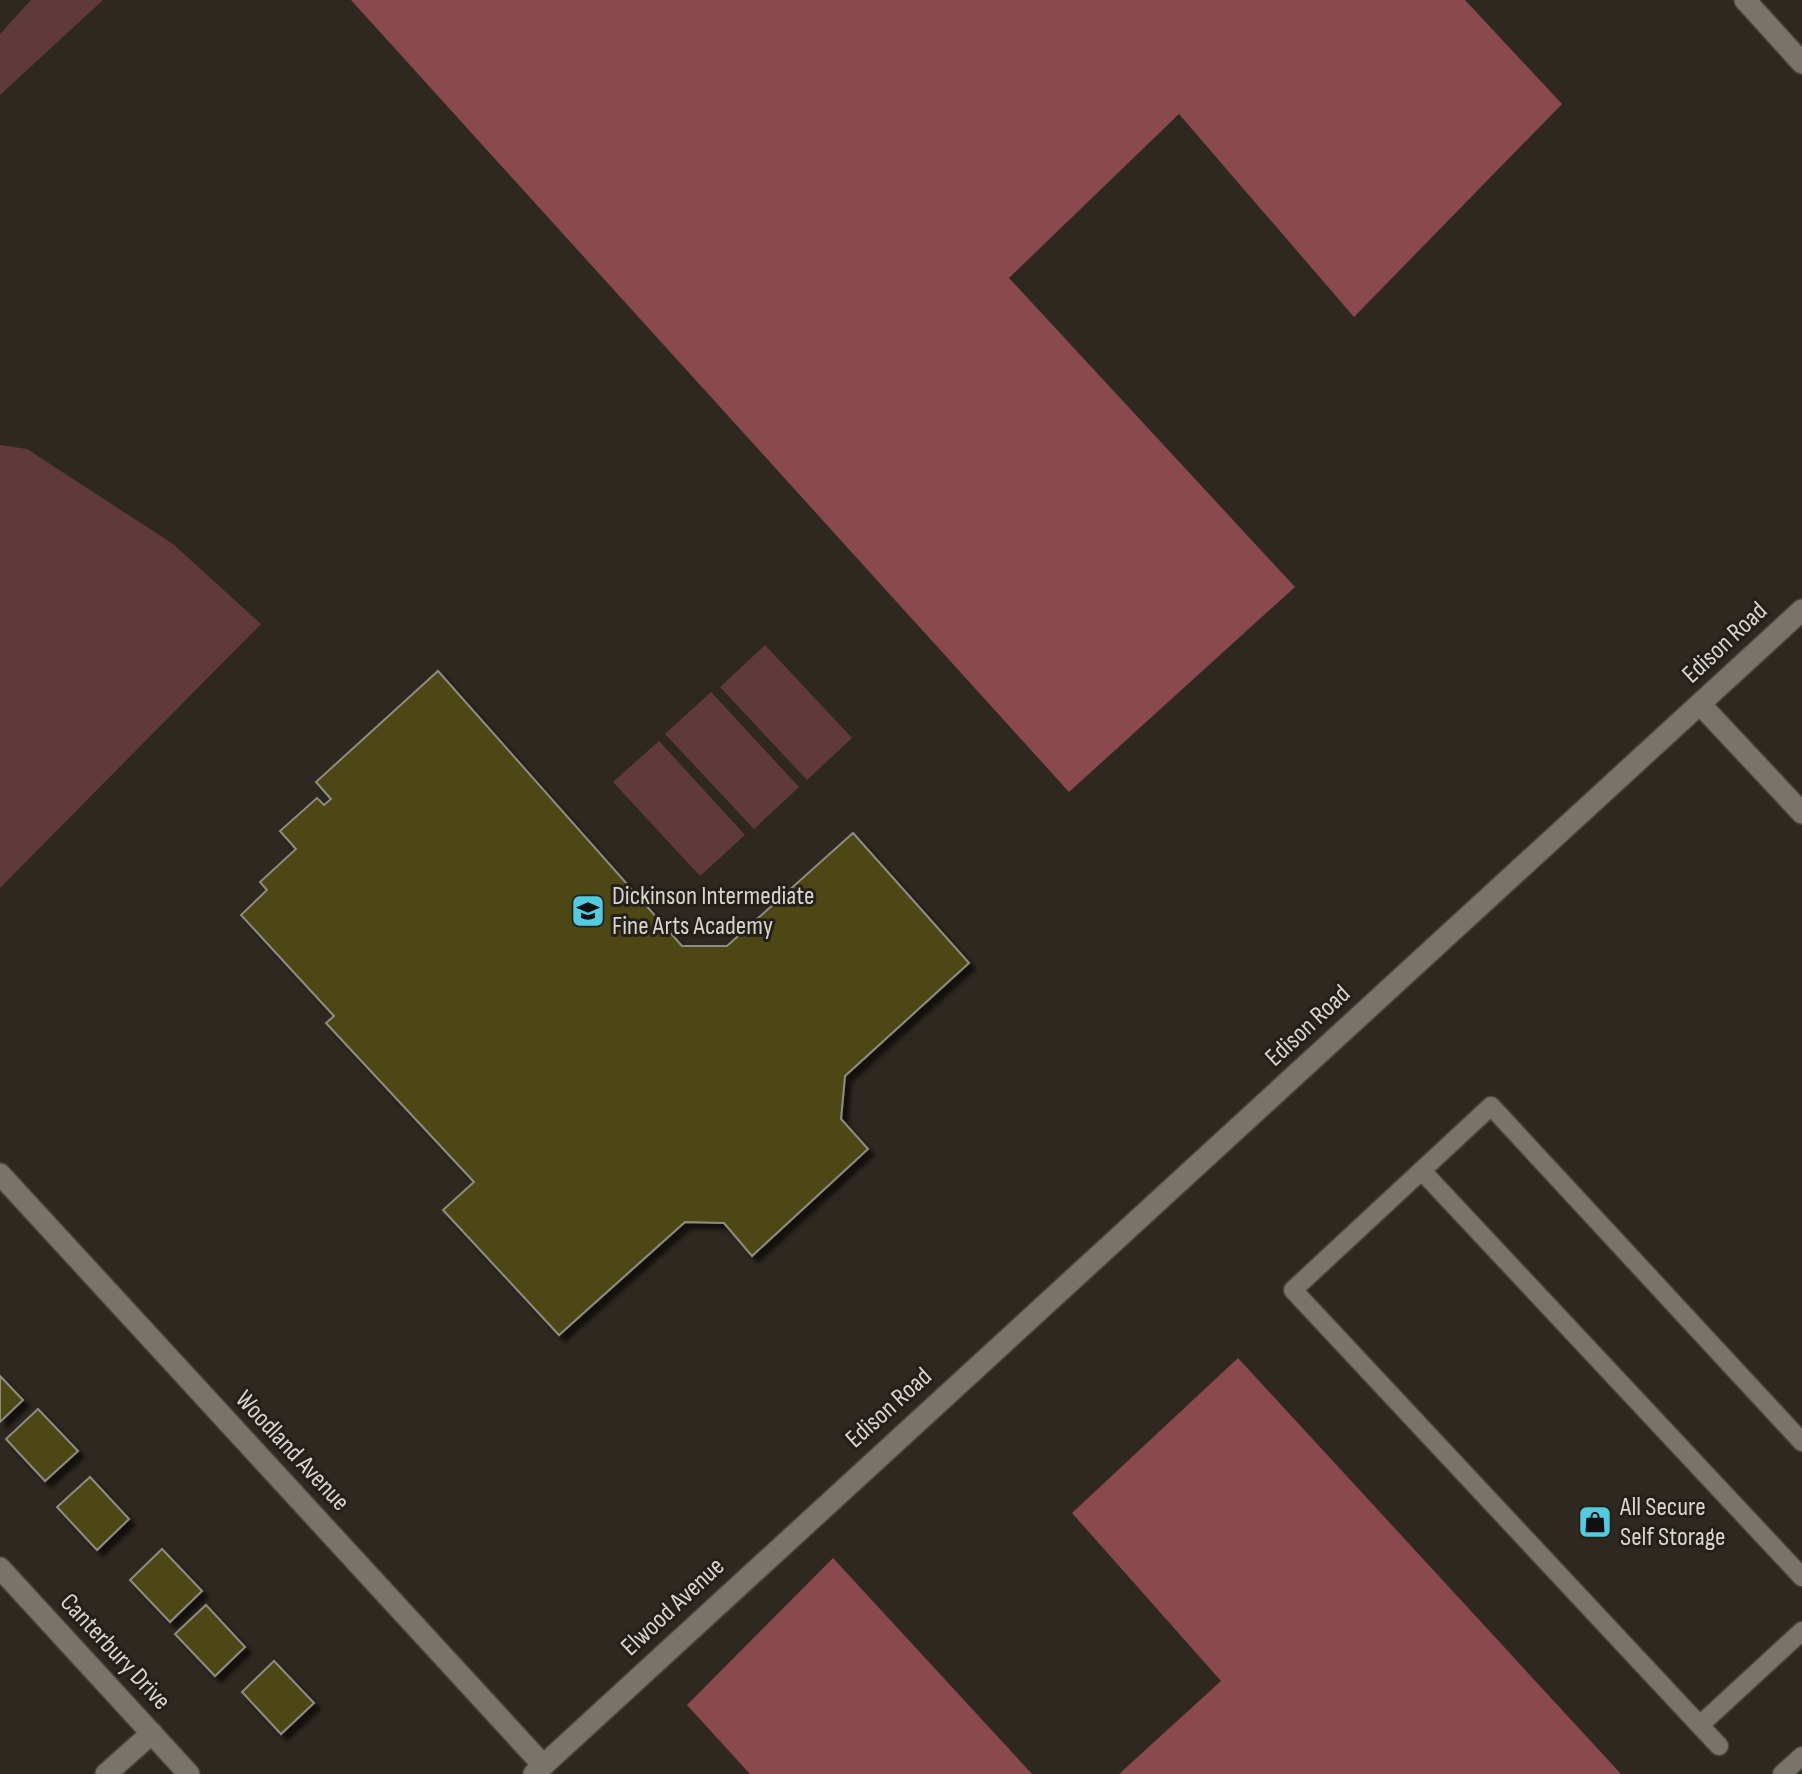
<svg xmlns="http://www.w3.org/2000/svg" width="1802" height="1774" viewBox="0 0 1802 1774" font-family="'Sofia Sans Condensed',sans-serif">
  <defs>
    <filter id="shadow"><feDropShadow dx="6" dy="6" stdDeviation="2" flood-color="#0009"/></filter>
  </defs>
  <rect width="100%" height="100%" fill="#2e2821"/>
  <path fill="#603a3b" d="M 31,0 L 103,0 L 0,95 L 0,34 Z
    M 0,445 L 27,449 L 173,544 L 261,624 L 0,888 Z
    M 765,645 L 852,738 L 807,780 L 720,687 Z
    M 711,692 L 799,787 L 754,829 L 665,734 Z
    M 659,741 L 745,835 L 700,876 L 613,782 Z"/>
  <path fill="#8a4a4d" d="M 351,0 L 1465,0 L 1562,104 L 1354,317 L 1179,114 L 1009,278 L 1295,587 L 1069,792 Z
    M 1238,1358 L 1621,1774 L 1119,1774 L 1221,1681 L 1072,1513 Z
    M 833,1558 L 1032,1774 L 750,1774 L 687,1705 Z"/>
  <path fill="#4e4613" stroke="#8d8c82" stroke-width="2" filter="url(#shadow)" d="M 438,671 L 682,946 L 727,946 L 853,833 L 969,963 L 845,1076 L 841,1119 L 868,1149 L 752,1256 L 724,1223 L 685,1222 L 559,1335 L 443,1210 L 474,1182 L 326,1023 L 334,1016 L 241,915 L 267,890 L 260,882 L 296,849 L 280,831 L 317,798 L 324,805 L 331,799 L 316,782 Z
    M 0,1376 L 23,1400 L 0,1422 Z
    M 38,1409 L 78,1451 L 45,1481 L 6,1439 Z
    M 90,1477 L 129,1519 L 97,1550 L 57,1507 Z
    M 162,1549 L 202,1591 L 170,1622 L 130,1580 Z
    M 206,1605 L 245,1647 L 215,1676 L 175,1634 Z
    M 274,1661 L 314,1703 L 281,1734 L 242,1692 Z"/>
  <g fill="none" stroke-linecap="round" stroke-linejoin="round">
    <defs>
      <path id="lane" d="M 1422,1171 L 1802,1577
        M 1700,1725 L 1802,1631
        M 1719,1746 L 1293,1290 L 1491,1106 L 1802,1442
        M 1782,1774 L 1802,1756"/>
      <path id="street" d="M 1745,0 L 1802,63
        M 1700,704 L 1802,813
        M 0,1174 L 543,1765
        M 0,1568 L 189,1774
        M 106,1774 L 152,1733"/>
      <path id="secondary" d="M 534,1774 L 1802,610"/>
    </defs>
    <use href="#lane" stroke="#48443e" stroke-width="21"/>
    <use href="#street" stroke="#48443e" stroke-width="24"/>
    <use href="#secondary" stroke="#48443e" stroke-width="24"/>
    <use href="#lane" stroke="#7a736b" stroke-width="18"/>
    <use href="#street" stroke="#7a736b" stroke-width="21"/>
    <use href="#secondary" stroke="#7a736b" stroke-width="21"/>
  </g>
  <defs>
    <symbol id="school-square" viewBox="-11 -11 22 22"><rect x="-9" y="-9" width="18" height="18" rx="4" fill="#54cade" stroke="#241f18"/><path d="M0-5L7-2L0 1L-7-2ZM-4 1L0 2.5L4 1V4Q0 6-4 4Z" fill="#111"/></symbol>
    <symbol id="shop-square" viewBox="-11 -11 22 22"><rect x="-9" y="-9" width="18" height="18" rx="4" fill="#54cade" stroke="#241f18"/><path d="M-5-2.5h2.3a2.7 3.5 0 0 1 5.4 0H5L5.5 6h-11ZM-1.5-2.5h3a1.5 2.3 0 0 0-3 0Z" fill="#111"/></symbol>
  </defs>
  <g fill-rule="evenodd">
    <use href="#school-square" x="569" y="892" width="38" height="38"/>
    <use href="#shop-square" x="1576" y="1503" width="38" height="38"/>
  </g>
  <g text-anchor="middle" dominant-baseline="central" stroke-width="6" stroke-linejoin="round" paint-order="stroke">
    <g font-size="26" fill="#d8d5d0" stroke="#241f18">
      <text transform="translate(1725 643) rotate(-43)">Edison Road</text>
      <text transform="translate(1308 1026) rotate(-43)">Edison Road</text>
      <text transform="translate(889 1408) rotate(-42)">Edison Road</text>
      <text transform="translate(292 1451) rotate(47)">Woodland Avenue</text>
      <text transform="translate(673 1607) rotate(-43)">Elwood Avenue</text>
      <text transform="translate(115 1652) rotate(47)">Canterbury Drive</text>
    </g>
    <g font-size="26" fill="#d8d5d0" stroke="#241f18" text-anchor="start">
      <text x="612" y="896">Dickinson Intermediate<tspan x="612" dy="30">Fine Arts Academy</tspan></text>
      <text x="1620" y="1507">All Secure<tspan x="1620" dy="30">Self Storage</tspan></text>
    </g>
  </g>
</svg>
